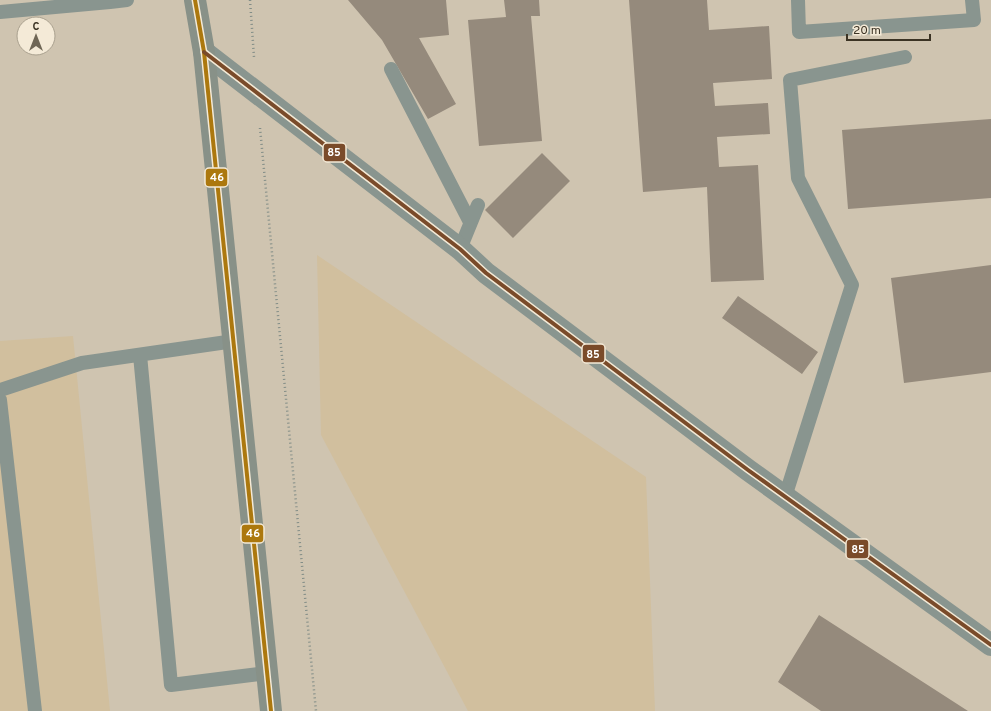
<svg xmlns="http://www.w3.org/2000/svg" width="991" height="711" viewBox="0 0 991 711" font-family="Overpass,sans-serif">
  <rect width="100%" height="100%" fill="#cfc4b0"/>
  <path fill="#d1bf9e" d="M 317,255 L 646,477 L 655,711 L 468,711 L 321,435 Z
    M 73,336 L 110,711 L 0,711 L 0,341 Z"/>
  <path fill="#958a7c" d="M 348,0 L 446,0 L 449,35 L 419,38 L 456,104 L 428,119 L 382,40 Z
    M 504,0 L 539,0 L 540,16 L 531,16 L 542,141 L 479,146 L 468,20 L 506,17 Z
    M 629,0 L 707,0 L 709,30 L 769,26 L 772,79 L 713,83 L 715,106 L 768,103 L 770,134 L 717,137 L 719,167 L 758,165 L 764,280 L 711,282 L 707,187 L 643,192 Z
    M 991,119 L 991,198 L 848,209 L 842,130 Z
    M 542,153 L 570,181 L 513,238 L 485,210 Z
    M 991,265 L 991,372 L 904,383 L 891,278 Z
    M 738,296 L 818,352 L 802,374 L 722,318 Z
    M 819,615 L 968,711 L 821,711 L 778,682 Z"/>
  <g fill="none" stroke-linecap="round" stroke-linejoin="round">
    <path stroke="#828d87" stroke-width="2.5" stroke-dasharray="1 3" stroke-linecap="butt" d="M 250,0 L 254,57
      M 260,128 L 316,711"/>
    <path stroke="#89958f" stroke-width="14" d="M 109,0 L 110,2 L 127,0
      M 798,0 L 799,32 L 974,20 L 972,0
      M 0,12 L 110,2
      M 391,69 L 470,222
      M 460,249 L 478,205
      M 140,355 L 171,685 L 267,673
      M 0,390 L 82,363 L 234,341
      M 0,400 L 35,711
      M 785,497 L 852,285 L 798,178 L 790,80 L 905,57"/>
    <path stroke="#89958f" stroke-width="22" d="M 204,52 L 460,249 L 486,273 L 748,470 L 991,645"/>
    <path stroke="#889188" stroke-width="22" d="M 195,0 L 204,52 L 271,711"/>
    <defs>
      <path id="bus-1" d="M 195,0 L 204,52 L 271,711"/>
      <path id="bus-2" d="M 204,52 L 460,249 L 486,273 L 748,470 L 991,645"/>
    </defs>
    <use href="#bus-1" stroke="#f4ead7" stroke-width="7"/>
    <use href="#bus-2" stroke="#f4ead7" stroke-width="7"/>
    <use href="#bus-1" stroke="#ac780e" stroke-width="4"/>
    <use href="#bus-2" stroke="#7a4b2a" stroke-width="4"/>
  </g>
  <g stroke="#f4ead7" stroke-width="1.5">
    <rect x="323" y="143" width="23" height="19" rx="4" fill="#7a4b2a"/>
    <rect x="205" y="168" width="23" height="19" rx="4" fill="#ac780e"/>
    <rect x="582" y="344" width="23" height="19" rx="4" fill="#7a4b2a"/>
    <rect x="241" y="524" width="23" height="19" rx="4" fill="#ac780e"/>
    <rect x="846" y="539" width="23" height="20" rx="4" fill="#7a4b2a"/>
  </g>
  <g font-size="11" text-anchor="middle" font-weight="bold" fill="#fff">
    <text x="334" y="156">85</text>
    <text x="217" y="181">46</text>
    <text x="593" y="358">85</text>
    <text x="253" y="537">46</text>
    <text x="858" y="553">85</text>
  </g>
  <g transform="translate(36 36)"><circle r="19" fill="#f4ead7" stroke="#aaa18f"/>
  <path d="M0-3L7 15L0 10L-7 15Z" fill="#6f6655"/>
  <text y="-6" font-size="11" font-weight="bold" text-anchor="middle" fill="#3b3324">С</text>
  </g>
  <path d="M847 34v6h83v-6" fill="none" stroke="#3b3324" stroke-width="2"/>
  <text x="853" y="34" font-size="12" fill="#3b3324" stroke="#f4ead7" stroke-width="3" paint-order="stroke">20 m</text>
</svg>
